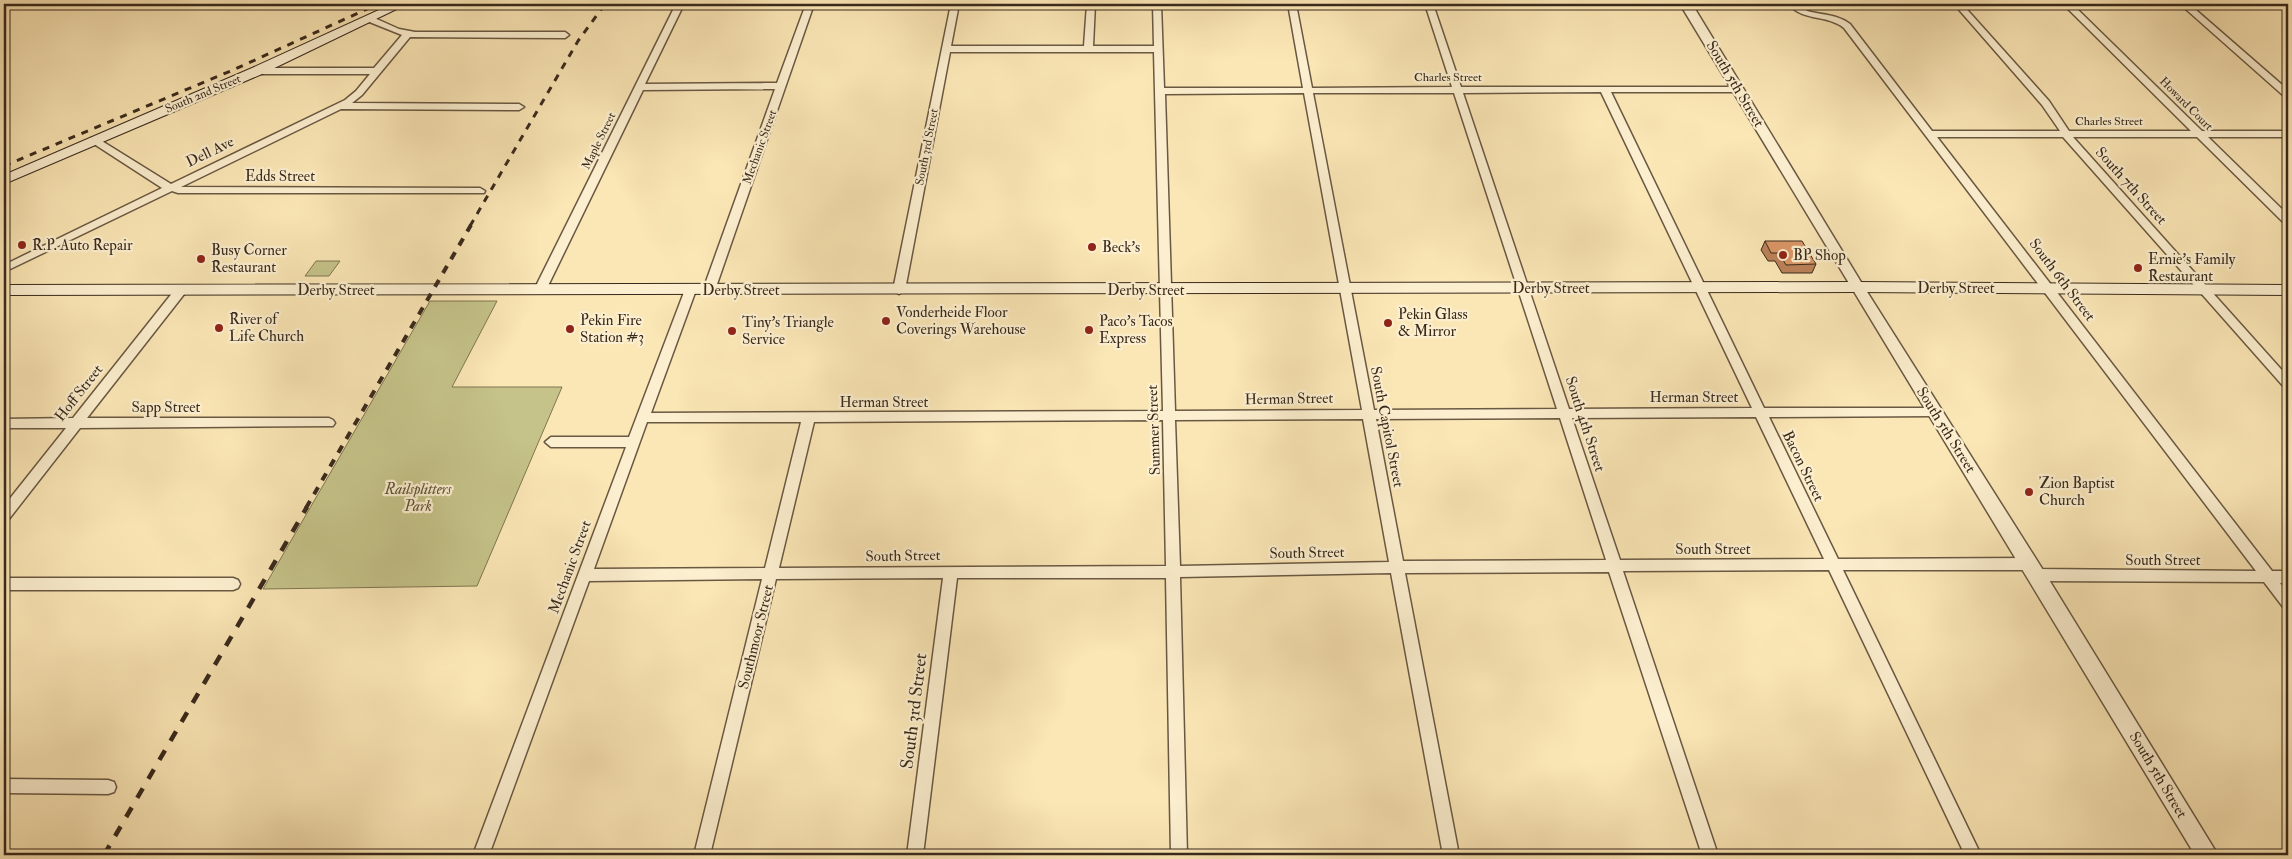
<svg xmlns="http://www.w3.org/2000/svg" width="2292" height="859" viewBox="0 0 2292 859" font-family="'IM FELL Double Pica',serif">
  <rect width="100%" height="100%" fill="#fbe6b5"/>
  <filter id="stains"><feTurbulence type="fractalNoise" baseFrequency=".004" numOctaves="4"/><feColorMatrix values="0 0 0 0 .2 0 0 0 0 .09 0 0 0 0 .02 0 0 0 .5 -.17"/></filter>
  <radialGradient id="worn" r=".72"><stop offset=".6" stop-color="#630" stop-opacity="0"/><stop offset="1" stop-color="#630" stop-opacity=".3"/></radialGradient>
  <path fill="#c5c389" stroke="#7e7652" d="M 316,261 L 340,261 L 329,276 L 305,276 Z
    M 430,301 L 497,301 L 452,387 L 562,387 L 477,586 L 263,589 Z"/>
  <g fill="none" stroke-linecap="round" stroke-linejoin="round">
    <defs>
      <path id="minor" d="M 676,4 L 684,4 L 645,84 L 777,83 L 806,4 L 814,4 L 715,290 L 709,294 L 703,290 L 775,89 L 643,90 L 546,290 L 544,293 L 536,293 L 534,290 Z
        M 951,4 L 959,4 L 951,46 L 1084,46 L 1087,4 L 1095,4 L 1093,46 L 1154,46 L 1153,4 L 1161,4 L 1164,88 L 1303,88 L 1288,4 L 1296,4 L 1312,88 L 1452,87 L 1425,4 L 1433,4 L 1461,87 L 1741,87 L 1743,89 L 1738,92 L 1611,92 L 1764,408 L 1935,408 L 1941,412 L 1935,416 L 1769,417 L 1838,559 L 2031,558 L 2036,560 L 2038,564 L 2036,568 L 2031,570 L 1843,570 L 1981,855 L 1965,855 L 1829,570 L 1623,571 L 1718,855 L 1702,855 L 1609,572 L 1405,573 L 1459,855 L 1443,855 L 1391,573 L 1180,577 L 1187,855 L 1171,855 L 1166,578 L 957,578 L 923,855 L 907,855 L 943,578 L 776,579 L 710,855 L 694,855 L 762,579 L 589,581 L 489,855 L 473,855 L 626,447 L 551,447 L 545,442 L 551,437 L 629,437 L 686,287 L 690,286 L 696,290 L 651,413 L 1163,411 L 1154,52 L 950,52 L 905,290 L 899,294 L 893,290 ZM 1601,92 L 1752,408 L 1569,409 L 1463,93 ZM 1304,93 L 1362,410 L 1175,411 L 1165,94 ZM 1313,93 L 1454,93 L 1557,409 L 1374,410 ZM 1756,417 L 1824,559 L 1620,560 L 1572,418 ZM 1560,418 L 1606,560 L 1403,561 L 1376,419 ZM 1363,419 L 1389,562 L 1180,566 L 1175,420 ZM 1163,420 L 1166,566 L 779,568 L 814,422 ZM 647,422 L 801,422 L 765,568 L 594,569 Z
        M 1789,4 C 1799,3 1802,10 1811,12 C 1825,15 1838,15 1850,24 L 1932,131 L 2060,131 L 2042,105 L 1954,4 L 1962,4 L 2049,101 L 2069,131 L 2191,131 L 2063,4 L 2072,4 L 2202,131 L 2288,131 L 2288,137 L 2208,137 L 2288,215 L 2288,224 L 2284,223 L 2197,137 L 2073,137 L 2288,377 L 2288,388 L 2284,387 L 2063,137 L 1937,137 L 2272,571 L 2288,571 L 2288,583 L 2280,583 L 2288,593 L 2288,609 L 2283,607 L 2264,582 L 2037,581 L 2032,579 L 2030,575 L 2032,571 L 2037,569 L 2256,571 L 1844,28 C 1827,14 1803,22 1789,4 Z
        M 2180,4 L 2189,4 L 2288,90 L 2288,98 L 2285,97 Z
        M 370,16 L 399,29 L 415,32 L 565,32 L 569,35 L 565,38 L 410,37 L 362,95 L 352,103 L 519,104 L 524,107 L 519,110 L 341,109 L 181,187 L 480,188 L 485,191 L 484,193 L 178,193 L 172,191 L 4,272 L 4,265 L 162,188 L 91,142 L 91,138 L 97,138 L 171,184 L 345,100 L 356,91 L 370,74 L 257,74 L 252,71 L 257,68 L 374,68 L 402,35 L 367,21 L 367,17 Z
        M 181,286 L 187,290 L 185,293 L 87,418 L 329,418 L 333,420 L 335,423 L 333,426 L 80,428 L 9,519 L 4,520 L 4,506 L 66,428 L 4,428 L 4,419 L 73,418 L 177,287 Z
        M 4,578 L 233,578 L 238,580 L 240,584 L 238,588 L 233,590 L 4,590 Z
        M 4,779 L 108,780 L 114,782 L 116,787 L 114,792 L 108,794 L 4,793 Z"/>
      <path id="tertiary" d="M 1680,4 L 1692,4 L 1864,287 L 2043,570 L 2218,855 L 2195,855 Z"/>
      <path id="secondary" d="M 392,4 L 407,4 L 262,74 L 4,184 L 4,175 L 252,68 Z
        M 1857,282 L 2288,285 L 2288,295 L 1857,292 L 4,295 L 4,285 Z"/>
    </defs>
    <use href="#minor" stroke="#695842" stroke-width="3"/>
    <use href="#tertiary" stroke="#695842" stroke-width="3"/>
    <use href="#secondary" stroke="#38291c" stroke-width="2"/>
    <use href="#minor" fill="#fcefcf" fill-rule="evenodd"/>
    <use href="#tertiary" fill="#fcefcf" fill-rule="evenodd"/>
    <use href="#secondary" fill="#fcefcf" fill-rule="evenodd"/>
    <path stroke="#38291c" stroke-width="3" stroke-dasharray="7 7" stroke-linecap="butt" d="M 4,166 L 233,70 L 378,4
      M 470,226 L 578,41 L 605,4"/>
    <path stroke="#38291c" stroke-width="4" stroke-dasharray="8 8" stroke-linecap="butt" d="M 306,508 L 471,225"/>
    <path stroke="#38291c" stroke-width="4.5" stroke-dasharray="11 11" stroke-linecap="butt" d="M 104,855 L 307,507"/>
  </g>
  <path fill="#bc8159" stroke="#38291c" d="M 1765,241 L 1816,264 L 1812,273 L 1782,273 L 1775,261 L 1768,261 L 1761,250 Z"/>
  <path fill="#db9667" stroke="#38291c" d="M 1765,241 L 1802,241 L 1816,264 L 1786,265 L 1779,253 L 1771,253 Z"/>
  <g fill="#8f2418" stroke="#fcefcf" stroke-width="2">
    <circle cx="22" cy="245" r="5"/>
    <circle cx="1092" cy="247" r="5"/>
    <circle cx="1783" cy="255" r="5"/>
    <circle cx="201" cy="259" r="5"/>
    <circle cx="2138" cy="268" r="5"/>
    <circle cx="886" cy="321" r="5"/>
    <circle cx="1388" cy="323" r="5"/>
    <circle cx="219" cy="328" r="5"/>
    <circle cx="570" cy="329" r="5"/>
    <circle cx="1089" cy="330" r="5"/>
    <circle cx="732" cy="331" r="5"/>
    <circle cx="2029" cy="492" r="5"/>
  </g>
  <g text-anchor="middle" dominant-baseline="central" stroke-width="4.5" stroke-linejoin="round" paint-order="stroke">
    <g font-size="12" fill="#38291c" stroke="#fcefcf">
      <text x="1448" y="77">Charles Street</text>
      <text transform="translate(203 94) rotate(-23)">South 2nd Street</text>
      <text transform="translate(2186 104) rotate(45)">Howard Court</text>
      <text x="2109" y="121">Charles Street</text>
      <text transform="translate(599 141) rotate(-64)">Maple Street</text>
      <text transform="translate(760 147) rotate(-70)">Mechanic Street</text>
      <text transform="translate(927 147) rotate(-79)">South 3rd Street</text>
    </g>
    <g font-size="15" fill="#38291c" stroke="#fcefcf">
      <text transform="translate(1735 84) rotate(59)">South 5th Street</text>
      <text transform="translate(210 152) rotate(-26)">Dell Ave</text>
      <text x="280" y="176">Edds Street</text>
      <text transform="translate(2131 186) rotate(48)">South 7th Street</text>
      <text transform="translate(2062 280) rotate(53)">South 6th Street</text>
      <text x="1551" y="288">Derby Street</text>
      <text x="1956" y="288">Derby Street</text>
      <text x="336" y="290">Derby Street</text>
      <text x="741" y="290">Derby Street</text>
      <text x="1146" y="290">Derby Street</text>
      <text transform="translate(79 393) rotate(-52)">Hoff Street</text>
      <text x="1694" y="397">Herman Street</text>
      <text transform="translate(1289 399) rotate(-1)">Herman Street</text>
      <text x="884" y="402">Herman Street</text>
      <text x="166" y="407">Sapp Street</text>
      <text transform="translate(1585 424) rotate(72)">South 4th Street</text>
      <text transform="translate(1387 427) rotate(79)">South Capitol Street</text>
      <text transform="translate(1154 430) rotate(-92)">Summer Street</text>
      <text transform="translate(1946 430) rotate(58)">South 5th Street</text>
      <text transform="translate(1803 466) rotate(64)">Bacon Street</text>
      <text x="1713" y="549">South Street</text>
      <text transform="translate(1307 553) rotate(-1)">South Street</text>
      <text transform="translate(903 556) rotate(-1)">South Street</text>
      <text x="2163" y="560">South Street</text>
      <text transform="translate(570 567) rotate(-70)">Mechanic Street</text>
      <text transform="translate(756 637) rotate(-76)">Southmoor Street</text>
      <text transform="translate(2158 775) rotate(59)">South 5th Street</text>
    </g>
    <g font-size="15" fill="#38291c" stroke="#fcefcf" text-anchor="start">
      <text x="32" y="245">R.P. Auto Repair</text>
      <text x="1102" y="247">Beck's</text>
      <text x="211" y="250">Busy Corner<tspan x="211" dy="17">Restaurant</tspan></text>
      <text x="1793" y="255">BP Shop</text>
      <text x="2148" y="259">Ernie's Family<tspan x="2148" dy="17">Restaurant</tspan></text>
      <text x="896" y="312">Vonderheide Floor<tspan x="896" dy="17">Coverings Warehouse</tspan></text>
      <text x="1398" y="314">Pekin Glass<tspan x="1398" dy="17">&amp; Mirror</tspan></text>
      <text x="229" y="319">River of<tspan x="229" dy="17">Life Church</tspan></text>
      <text x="580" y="320">Pekin Fire<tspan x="580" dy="17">Station #3</tspan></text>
      <text x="1099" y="321">Paco's Tacos<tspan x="1099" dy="17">Express</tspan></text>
      <text x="742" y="322">Tiny's Triangle<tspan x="742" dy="17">Service</tspan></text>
      <text x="2039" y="483">Zion Baptist<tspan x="2039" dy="17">Church</tspan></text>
    </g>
    <g font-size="15" font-style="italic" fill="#5b5037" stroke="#fcefcf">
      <text x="418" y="489">Railsplitters<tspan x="418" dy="17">Park</tspan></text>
    </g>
    <g font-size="18" fill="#38291c" stroke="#fcefcf">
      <text transform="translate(914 711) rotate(-83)">South 3rd Street</text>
    </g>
  </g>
  <rect width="2292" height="859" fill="none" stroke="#fbe6b5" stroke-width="20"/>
  <rect x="5" y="5" width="2282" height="849" fill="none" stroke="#38291c" stroke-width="2.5"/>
  <rect x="10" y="10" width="2272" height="839" fill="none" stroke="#38291c"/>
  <rect width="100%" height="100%" filter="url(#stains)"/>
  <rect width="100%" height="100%" fill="url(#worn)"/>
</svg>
